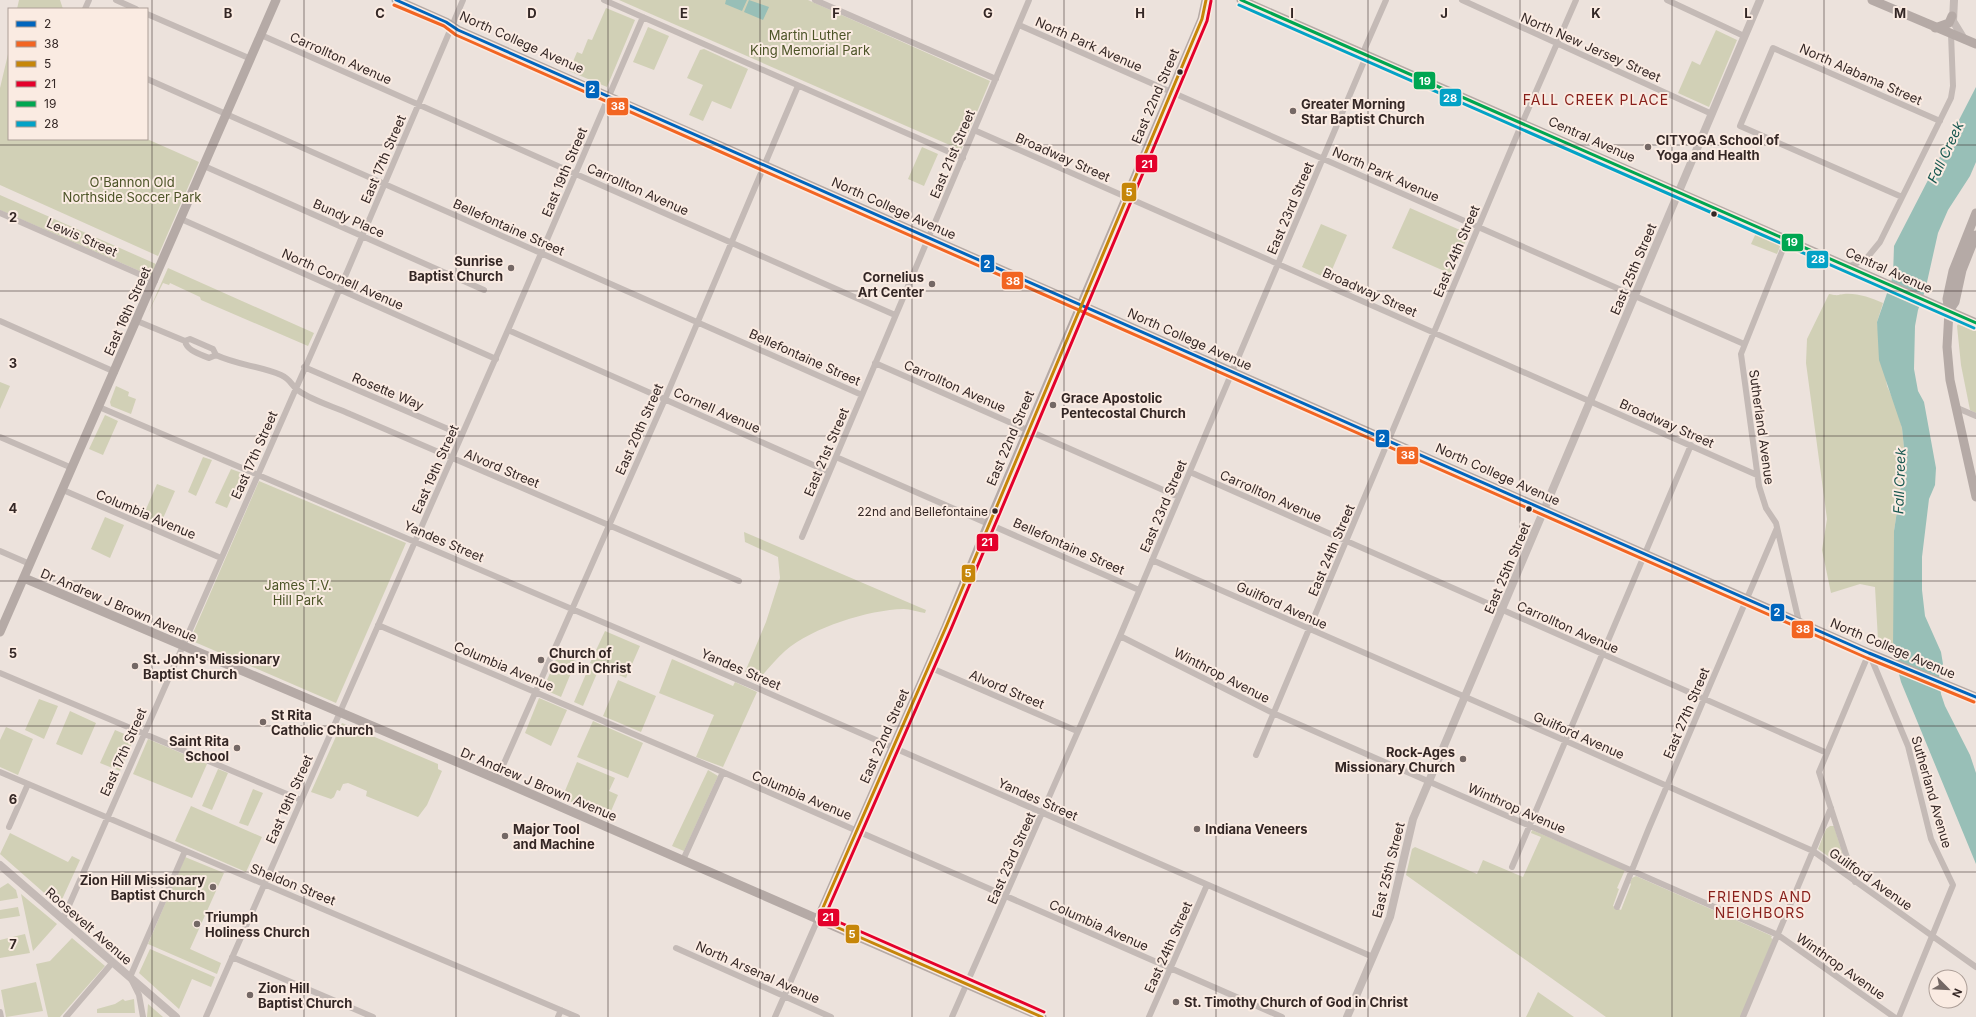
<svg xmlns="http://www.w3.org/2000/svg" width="1976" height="1017" viewBox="0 0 1976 1017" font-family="Inter,sans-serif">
  <rect width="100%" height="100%" fill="#ece2dc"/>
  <path fill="#d1d0b6" d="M 19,0 L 60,0 L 63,9 L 17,9 Z
    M 619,0 L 808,0 L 990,81 L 961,150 Z
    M 606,8 L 635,20 L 607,87 L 569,71 L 577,52 L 582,54 L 588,39 L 592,40 Z
    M 648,27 L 669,36 L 654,70 L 633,62 Z
    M 1716,30 L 1737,40 L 1709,107 L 1678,93 L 1692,61 L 1700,65 Z
    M 704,49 L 748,69 L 731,109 L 712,101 L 703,121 L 689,115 L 703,85 L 687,78 L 700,50 Z
    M 9,50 L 9,139 L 147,139 L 199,162 L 158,256 L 0,185 L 0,88 Z
    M 922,147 L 938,154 L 924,186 L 908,179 Z
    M 0,195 L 156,264 L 151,276 L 0,210 Z
    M 1410,208 L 1469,234 L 1451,274 L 1392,248 Z
    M 1321,224 L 1347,235 L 1328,279 L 1302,267 Z
    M 1756,233 L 1781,244 L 1777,254 L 1751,244 Z
    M 168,268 L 314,333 L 308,346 L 201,300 L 200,297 L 170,283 L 169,285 L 163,283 L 148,313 Z
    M 1829,294 C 1839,296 1836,295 1844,294 C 1858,293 1871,298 1883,303 L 1877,322 L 1887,386 L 1896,406 L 1902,428 L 1905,458 L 1894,531 L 1894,653 L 1878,640 L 1875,587 L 1860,584 L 1831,593 L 1822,550 L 1827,519 L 1806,363 L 1807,339 Z
    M 1959,322 L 1976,330 L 1976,413 L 1970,410 L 1961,365 L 1957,326 Z
    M 0,382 L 10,386 L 0,409 Z
    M 116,386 L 129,392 L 128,396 L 136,399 L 131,414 L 111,406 L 110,402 Z
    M 105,415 L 118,421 L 103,455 L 89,449 Z
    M 203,457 L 212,460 L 196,496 L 188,492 Z
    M 231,469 L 242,473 L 227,508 L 215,503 Z
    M 259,481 L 406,543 L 336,703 L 190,640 Z
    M 157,484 L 175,491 L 161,523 L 143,516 Z
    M 105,517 L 124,525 L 110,558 L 91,549 Z
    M 744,532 L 926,610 L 925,613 C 918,612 910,609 904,609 C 868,610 813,627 785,651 C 776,659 768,669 760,678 L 745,672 L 766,622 L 780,578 L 778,557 L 745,542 Z
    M 605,631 L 640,646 L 626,678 L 590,663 Z
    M 558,655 L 576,661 L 561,697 L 543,689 Z
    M 672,659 L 733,686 L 735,682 L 757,692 L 723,767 L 696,757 L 714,715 L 659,693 Z
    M 589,667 L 598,671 L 583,706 L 574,702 Z
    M 618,680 L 656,696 L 641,732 L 603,716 Z
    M 539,698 L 567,710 L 551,746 L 525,733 Z
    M 39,699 L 58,706 L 44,739 L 25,730 Z
    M 70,711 L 96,723 L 82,755 L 56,744 Z
    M 593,721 L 643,743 L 628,778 L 577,757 Z
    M 342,723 L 438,764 L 438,769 L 442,771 L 427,805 L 418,817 L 366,796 L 367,791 L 348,783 L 343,784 L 340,791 L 337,790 L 334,797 L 331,799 L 311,792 Z
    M 6,727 L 33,739 L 18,775 L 0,767 L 0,740 Z
    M 115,730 L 134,738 L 120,771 L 100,763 Z
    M 148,739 L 207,764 L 192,798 L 133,774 Z
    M 577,762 L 615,778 L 609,791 L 618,795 L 608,818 L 562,798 Z
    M 218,769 L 228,773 L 212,810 L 202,806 Z
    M 708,770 L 718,776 L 684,851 L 672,846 Z
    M 253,789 L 263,793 L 248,826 L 239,823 Z
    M 191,806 L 262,837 L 246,872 L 175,841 Z
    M 1830,826 L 1834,826 L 1846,865 L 1842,866 L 1818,849 L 1826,829 Z
    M 1532,830 L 1625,870 L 1617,888 L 1619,889 L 1613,906 L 1621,910 L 1631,884 L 1630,883 L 1632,878 L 1636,876 L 1772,936 L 1771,938 L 1773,939 L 1741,1017 L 1606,1017 L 1406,875 L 1412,849 L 1415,847 L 1477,874 L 1483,860 L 1523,877 L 1541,837 L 1531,833 Z
    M 10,833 L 68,862 L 72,856 L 80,860 L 59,906 L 0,854 Z
    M 185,857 L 224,873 L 190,949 L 221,963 L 217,974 L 148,944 Z
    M 8,883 L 16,890 L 18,898 L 0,901 L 0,888 Z
    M 21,894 L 57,924 L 33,951 Z
    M 18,907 L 20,916 L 0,919 L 0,910 Z
    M 25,934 L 30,953 L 0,958 L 0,940 Z
    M 72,938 L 105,966 L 60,1017 L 48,1017 L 36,964 L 50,961 Z
    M 150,949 L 215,977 L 211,987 L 192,979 L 179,1009 L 139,973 Z
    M 36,982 L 43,1011 L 6,1017 L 1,990 Z
    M 1538,992 L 1574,1017 L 1526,1017 Z
    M 123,999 L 125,1001 L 134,999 L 135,1013 L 97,1013 L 97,1009 L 115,1004 Z
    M 148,1004 L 163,1017 L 147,1017 Z"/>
  <path fill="#98bfb7" d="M 726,0 L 747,0 L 742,11 L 725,4 Z
    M 749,0 L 769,7 L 763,20 L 744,12 Z
    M 1976,87 L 1976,162 L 1970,176 L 1948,210 L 1938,233 L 1925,291 L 1918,310 L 1915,326 L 1914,369 L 1918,391 L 1924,402 L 1936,468 L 1935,485 L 1929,499 L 1922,557 L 1922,590 L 1925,616 L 1941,652 L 1943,664 L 1942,670 L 1939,673 L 1941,694 L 1945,706 L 1970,755 L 1976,773 L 1976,864 L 1901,682 L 1893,651 L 1894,531 L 1905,458 L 1902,428 L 1879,360 L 1877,322 L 1893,276 L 1894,246 Z"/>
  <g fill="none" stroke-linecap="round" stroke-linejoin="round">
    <path stroke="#c4bab6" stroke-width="6" d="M 116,0 L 136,9
      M 604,0 L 963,158
      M 815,0 L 996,79
      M 1462,0 L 1712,114
      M 1667,0 L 1744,36
      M 85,9 L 89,0
      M 147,14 L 251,59
      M 1019,25 L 1744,344
      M 261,35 L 895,315
      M 147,79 L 862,395
      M 974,130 L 1757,475
      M 204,166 L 484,290
      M 1902,197 L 1740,126 L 1773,48 L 1940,121
      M 0,213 L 155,281
      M 181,219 L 496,359
      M 1787,239 L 1741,354 L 1759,486 L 1766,508 L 1776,523 L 1799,622
      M 1850,266 L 1866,259 L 1880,242 L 1951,98 L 1953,86 L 1951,34
      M 0,321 L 115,372
      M 137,321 L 185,341 C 187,351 200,354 209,358 L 216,355
      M 508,330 L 829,472
      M 185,341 L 190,339 L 213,349 L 216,355 C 237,365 260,366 281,375 C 292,380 291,386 299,391 C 313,401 335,407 350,414 L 739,581
      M 875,363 L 1179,497
      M 304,367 L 462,435
      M 99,407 L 757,688 L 1373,957
      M 1955,407 L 1976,416
      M 0,437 L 72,468
      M 836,457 L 1139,590
      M 1190,472 L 1827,753
      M 63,490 L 221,558
      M 802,537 L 1029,0
      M 0,551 L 30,564
      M 1152,560 L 1566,741 L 1813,851 L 1976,967
      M 378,625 L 718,770 L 1282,1017
      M 1120,636 L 1273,713 L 1778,935 L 1894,1017
      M 1869,653 L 1908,746 L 1931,839 L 1953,885 L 1899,1017
      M 929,667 L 1077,731
      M 0,673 L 301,800
      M 1256,755 L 1520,128 L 1576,0
      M 0,772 L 577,1017
      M 497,779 L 665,399 L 798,86
      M 9,827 L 28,784
      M 683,860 L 723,772
      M 1512,867 L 1691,445
      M 1855,882 L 1819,772 L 1869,653
      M 1617,907 L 1649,828 L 1777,528
      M 63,919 L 341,286 L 463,0
      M 676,948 L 831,1017
      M 232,957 L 373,1017
      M 0,1012 L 1,1017
      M 66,1017 L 113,962
      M 143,1017 L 139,995 L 130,977 L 185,851
      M 206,1017 L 508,330 L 643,17
      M 558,1017 L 561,1010
      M 775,1017 L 818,919
      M 952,1017 L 1120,636 L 1365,59 L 1365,48 L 1386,0
      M 1149,1017 L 1207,885
      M 1743,1017 L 1831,808"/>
    <path stroke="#c4bab6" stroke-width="8" d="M 1954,0 L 1953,21 L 1964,39
      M 0,865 L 176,1017
      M 1347,1017 L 1390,917 L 1413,819 L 1760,0"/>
    <path stroke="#b5aaa6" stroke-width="9" d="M 396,0 L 446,22 L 458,30 L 1869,653 L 1976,697
      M 1241,0 L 1976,323
      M 1872,0 L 1976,44
      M 1935,28 L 1949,23 L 1952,16
      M 1976,213 L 1953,271 L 1947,299 L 1949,311 L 1947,347 L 1950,380 L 1976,497
      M 1949,311 L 1955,302 L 1962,270 L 1976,235
      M 24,578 L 497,779 L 1042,1017
      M 0,632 L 276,0
      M 818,919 L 946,627 L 987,527 L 1202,19 L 1206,0"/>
    <defs>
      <path id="bus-1" d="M 396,0 L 446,22 L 458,30 L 1869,653 L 1976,697"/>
      <path id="bus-2" d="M 394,5 L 444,26 L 456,35 L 1867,658 L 1974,702"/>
      <path id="bus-3" d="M 1042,1017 L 818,919 L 946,627 L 1202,19 L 1206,0"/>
      <path id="bus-4" d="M 1044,1012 L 825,916 L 951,629 L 1207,21 L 1211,1"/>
      <path id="bus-5" d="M 1241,0 L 1976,323"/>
      <path id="bus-6" d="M 1239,5 L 1974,328"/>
    </defs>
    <use href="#bus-1" stroke="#faebe2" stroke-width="6"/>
    <use href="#bus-2" stroke="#faebe2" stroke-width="6"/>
    <use href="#bus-3" stroke="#faebe2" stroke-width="6"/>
    <use href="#bus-4" stroke="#faebe2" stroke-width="6"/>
    <use href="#bus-5" stroke="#faebe2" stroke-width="6"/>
    <use href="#bus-6" stroke="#faebe2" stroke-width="6"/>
    <use href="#bus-1" stroke="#0065bd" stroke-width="3"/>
    <use href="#bus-2" stroke="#f26522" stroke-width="3"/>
    <use href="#bus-3" stroke="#c68609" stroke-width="3"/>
    <use href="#bus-4" stroke="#e4002b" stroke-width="3"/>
    <use href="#bus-5" stroke="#00a651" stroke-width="3"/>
    <use href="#bus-6" stroke="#03a2c6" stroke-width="3"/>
  </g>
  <path fill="none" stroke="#342725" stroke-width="1" stroke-opacity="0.55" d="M 152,0 L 152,1017M 304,0 L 304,1017M 456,0 L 456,1017M 608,0 L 608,1017M 760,0 L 760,1017M 912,0 L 912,1017M 1064,0 L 1064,1017M 1216,0 L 1216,1017M 1368,0 L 1368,1017M 1520,0 L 1520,1017M 1672,0 L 1672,1017M 1824,0 L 1824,1017M 0,145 L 1976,145M 0,291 L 1976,291M 0,436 L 1976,436M 0,581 L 1976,581M 0,726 L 1976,726M 0,872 L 1976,872"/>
  <g fill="#342725" stroke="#faebe2" stroke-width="1.5">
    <circle cx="1180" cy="72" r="3.5"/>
    <circle cx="1714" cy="214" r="3.5"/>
    <circle cx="1529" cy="509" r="3.5"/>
    <circle cx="995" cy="511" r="3.5"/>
  </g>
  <g fill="#746865" stroke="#faebe2" stroke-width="1.5">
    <circle cx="1293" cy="111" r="4"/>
    <circle cx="1648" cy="147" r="4"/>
    <circle cx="511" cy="268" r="4"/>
    <circle cx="932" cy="284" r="4"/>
    <circle cx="1053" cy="405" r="4"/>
    <circle cx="541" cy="660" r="4"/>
    <circle cx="135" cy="666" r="4"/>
    <circle cx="263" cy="722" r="4"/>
    <circle cx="237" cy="748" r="4"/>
    <circle cx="1463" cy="759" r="4"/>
    <circle cx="1197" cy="829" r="4"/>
    <circle cx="505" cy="836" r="4"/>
    <circle cx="213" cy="887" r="4"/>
    <circle cx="197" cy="924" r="4"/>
    <circle cx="250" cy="995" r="4"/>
    <circle cx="1176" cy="1002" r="4"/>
  </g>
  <g text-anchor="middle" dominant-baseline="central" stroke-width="4" stroke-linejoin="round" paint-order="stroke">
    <g font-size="12" fill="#342725" stroke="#faebe2" text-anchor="end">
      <text x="988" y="511">22nd and Bellefontaine</text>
    </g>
    <g font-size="13" fill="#4c5427" stroke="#faebe2">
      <text x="810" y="35">Martin Luther<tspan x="810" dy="15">King Memorial Park</tspan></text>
      <text x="132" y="182">O'Bannon Old<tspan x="132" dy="15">Northside Soccer Park</tspan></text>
      <text x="298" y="585">James T.V.<tspan x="298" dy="15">Hill Park</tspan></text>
    </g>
    <g font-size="13" fill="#342725" stroke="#faebe2">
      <text transform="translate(522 42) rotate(24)">North College Avenue</text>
      <text transform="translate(1089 44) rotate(24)">North Park Avenue</text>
      <text transform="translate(1591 47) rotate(24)">North New Jersey Street</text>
      <text transform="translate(341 58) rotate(24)">Carrollton Avenue</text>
      <text transform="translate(1861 74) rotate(24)">North Alabama Street</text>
      <text transform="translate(1155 96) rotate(-67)">East 22nd Street</text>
      <text transform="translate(1592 139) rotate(24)">Central Avenue</text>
      <text transform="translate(952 154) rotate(-67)">East 21st Street</text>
      <text transform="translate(1063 157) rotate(24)">Broadway Street</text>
      <text transform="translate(383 159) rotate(-67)">East 17th Street</text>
      <text transform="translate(564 172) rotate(-67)">East 19th Street</text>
      <text transform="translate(1386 174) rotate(24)">North Park Avenue</text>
      <text transform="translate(638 189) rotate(24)">Carrollton Avenue</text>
      <text transform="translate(894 208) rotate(24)">North College Avenue</text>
      <text transform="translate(1290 208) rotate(-67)">East 23rd Street</text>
      <text transform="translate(349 218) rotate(24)">Bundy Place</text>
      <text transform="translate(509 227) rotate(24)">Bellefontaine Street</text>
      <text transform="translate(82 237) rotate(24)">Lewis Street</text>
      <text transform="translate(1456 251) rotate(-67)">East 24th Street</text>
      <text transform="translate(1633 269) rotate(-67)">East 25th Street</text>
      <text transform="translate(1889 270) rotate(24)">Central Avenue</text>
      <text transform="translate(343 279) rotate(24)">North Cornell Avenue</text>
      <text transform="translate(1370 292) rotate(24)">Broadway Street</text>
      <text transform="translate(127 311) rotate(-66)">East 16th Street</text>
      <text transform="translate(1190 339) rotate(24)">North College Avenue</text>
      <text transform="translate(805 357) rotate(24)">Bellefontaine Street</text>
      <text transform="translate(955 386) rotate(24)">Carrollton Avenue</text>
      <text transform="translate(388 391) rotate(23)">Rosette Way</text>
      <text transform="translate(717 410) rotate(24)">Cornell Avenue</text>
      <text transform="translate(1667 423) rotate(24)">Broadway Street</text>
      <text transform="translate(1762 427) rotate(82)">Sutherland Avenue</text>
      <text transform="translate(639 429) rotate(-66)">East 20th Street</text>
      <text transform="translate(1010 438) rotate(-67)">East 22nd Street</text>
      <text transform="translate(826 452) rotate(-67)">East 21st Street</text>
      <text transform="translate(254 455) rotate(-66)">East 17th Street</text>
      <text transform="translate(502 468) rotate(23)">Alvord Street</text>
      <text transform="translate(435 469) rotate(-66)">East 19th Street</text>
      <text transform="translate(1498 474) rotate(24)">North College Avenue</text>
      <text transform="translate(1271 496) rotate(24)">Carrollton Avenue</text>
      <text transform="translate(1163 506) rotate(-67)">East 23rd Street</text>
      <text transform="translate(146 514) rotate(23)">Columbia Avenue</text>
      <text transform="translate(444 541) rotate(23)">Yandes Street</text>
      <text transform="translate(1069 546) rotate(24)">Bellefontaine Street</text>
      <text transform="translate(1331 550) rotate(-67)">East 24th Street</text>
      <text transform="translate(1507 568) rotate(-67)">East 25th Street</text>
      <text transform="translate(119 605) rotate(23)">Dr Andrew J Brown Avenue</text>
      <text transform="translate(1282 605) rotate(24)">Guilford Avenue</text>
      <text transform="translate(1568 627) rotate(24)">Carrollton Avenue</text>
      <text transform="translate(1893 648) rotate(23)">North College Avenue</text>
      <text transform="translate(504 666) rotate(23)">Columbia Avenue</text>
      <text transform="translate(741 669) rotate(23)">Yandes Street</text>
      <text transform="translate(1222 675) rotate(27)">Winthrop Avenue</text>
      <text transform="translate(1007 689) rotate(23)">Alvord Street</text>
      <text transform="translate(1686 713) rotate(-67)">East 27th Street</text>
      <text transform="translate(1579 735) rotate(24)">Guilford Avenue</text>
      <text transform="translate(884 736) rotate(-66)">East 22nd Street</text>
      <text transform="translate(123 752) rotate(-66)">East 17th Street</text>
      <text transform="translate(539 784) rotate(23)">Dr Andrew J Brown Avenue</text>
      <text transform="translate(1932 792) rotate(74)">Sutherland Avenue</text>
      <text transform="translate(802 795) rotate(23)">Columbia Avenue</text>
      <text transform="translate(289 799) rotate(-66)">East 19th Street</text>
      <text transform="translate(1038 799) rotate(24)">Yandes Street</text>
      <text transform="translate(1517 808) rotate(24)">Winthrop Avenue</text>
      <text transform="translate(1011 858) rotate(-66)">East 23rd Street</text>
      <text transform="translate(1388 870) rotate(-76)">East 25th Street</text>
      <text transform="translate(1871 879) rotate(35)">Guilford Avenue</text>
      <text transform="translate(293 884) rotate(22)">Sheldon Street</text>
      <text transform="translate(1099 925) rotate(24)">Columbia Avenue</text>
      <text transform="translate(89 926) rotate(41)">Roosevelt Avenue</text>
      <text transform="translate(1168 947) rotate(-66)">East 24th Street</text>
      <text transform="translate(1841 966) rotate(35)">Winthrop Avenue</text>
      <text transform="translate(758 972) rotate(24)">North Arsenal Avenue</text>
    </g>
    <g font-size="13" font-weight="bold" fill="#342725" stroke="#faebe2" text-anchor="start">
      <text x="1301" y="104">Greater Morning<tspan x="1301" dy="15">Star Baptist Church</tspan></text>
      <text x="1656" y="140">CITYOGA School of<tspan x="1656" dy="15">Yoga and Health</tspan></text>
      <text x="503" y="261" text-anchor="end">Sunrise<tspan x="503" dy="15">Baptist Church</tspan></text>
      <text x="924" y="277" text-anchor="end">Cornelius<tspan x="924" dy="15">Art Center</tspan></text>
      <text x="1061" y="398">Grace Apostolic<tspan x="1061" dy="15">Pentecostal Church</tspan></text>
      <text x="549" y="653">Church of<tspan x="549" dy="15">God in Christ</tspan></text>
      <text x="143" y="659">St. John's Missionary<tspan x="143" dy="15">Baptist Church</tspan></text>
      <text x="271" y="715">St Rita<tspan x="271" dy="15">Catholic Church</tspan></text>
      <text x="229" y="741" text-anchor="end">Saint Rita<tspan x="229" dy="15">School</tspan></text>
      <text x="1455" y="752" text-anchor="end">Rock-Ages<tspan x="1455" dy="15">Missionary Church</tspan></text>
      <text x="513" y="829">Major Tool<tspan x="513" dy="15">and Machine</tspan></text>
      <text x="1205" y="829">Indiana Veneers</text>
      <text x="205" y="880" text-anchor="end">Zion Hill Missionary<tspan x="205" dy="15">Baptist Church</tspan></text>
      <text x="205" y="917">Triumph<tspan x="205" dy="15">Holiness Church</tspan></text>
      <text x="258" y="988">Zion Hill<tspan x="258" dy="15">Baptist Church</tspan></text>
      <text x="1184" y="1002">St. Timothy Church of God in Christ</text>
    </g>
    <g font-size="14" letter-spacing="1" fill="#881f1a" stroke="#faebe2">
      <text x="1596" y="99">FALL CREEK PLACE</text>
      <text x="1760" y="896">FRIENDS AND<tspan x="1760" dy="16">NEIGHBORS</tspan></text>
    </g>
    <g font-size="14" font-style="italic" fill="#185850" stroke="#faebe2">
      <text transform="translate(1945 152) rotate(-65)">Fall Creek</text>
      <text transform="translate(1899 481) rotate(-88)">Fall Creek</text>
    </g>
  </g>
  <g font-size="13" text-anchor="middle" font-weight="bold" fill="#342725" stroke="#faebe2" stroke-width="4" stroke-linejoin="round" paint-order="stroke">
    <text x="228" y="18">B</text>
    <text x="380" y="18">C</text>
    <text x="532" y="18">D</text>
    <text x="684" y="18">E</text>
    <text x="836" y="18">F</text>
    <text x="988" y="18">G</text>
    <text x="1140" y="18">H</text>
    <text x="1292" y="18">I</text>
    <text x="1444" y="18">J</text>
    <text x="1596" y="18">K</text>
    <text x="1748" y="18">L</text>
    <text x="1900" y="18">M</text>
    <text x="13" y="222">2</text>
    <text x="13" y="368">3</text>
    <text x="13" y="513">4</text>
    <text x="13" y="658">5</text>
    <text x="13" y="804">6</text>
    <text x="13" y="949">7</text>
  </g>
  <g stroke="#faebe2" stroke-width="1.5">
    <rect x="1413" y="71" width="23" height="19" rx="4" fill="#00a651"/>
    <rect x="585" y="80" width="15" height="19" rx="4" fill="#0065bd"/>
    <rect x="1439" y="88" width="23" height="19" rx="4" fill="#03a2c6"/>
    <rect x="606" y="97" width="23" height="19" rx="4" fill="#f26522"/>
    <rect x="1135" y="154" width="23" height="19" rx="4" fill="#e4002b"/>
    <rect x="1121" y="182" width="16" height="20" rx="4" fill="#c68609"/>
    <rect x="1781" y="233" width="23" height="19" rx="4" fill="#00a651"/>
    <rect x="1806" y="250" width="23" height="19" rx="4" fill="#03a2c6"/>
    <rect x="980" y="254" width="15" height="19" rx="4" fill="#0065bd"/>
    <rect x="1001" y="271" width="23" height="19" rx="4" fill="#f26522"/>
    <rect x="1375" y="429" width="15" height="19" rx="4" fill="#0065bd"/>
    <rect x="1396" y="446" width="23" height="19" rx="4" fill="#f26522"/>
    <rect x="976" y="533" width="23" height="19" rx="4" fill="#e4002b"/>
    <rect x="961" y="564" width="15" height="19" rx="4" fill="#c68609"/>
    <rect x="1770" y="603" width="15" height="19" rx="4" fill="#0065bd"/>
    <rect x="1791" y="620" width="23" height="19" rx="4" fill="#f26522"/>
    <rect x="817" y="908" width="23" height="19" rx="4" fill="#e4002b"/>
    <rect x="845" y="924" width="15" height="20" rx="4" fill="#c68609"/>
  </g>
  <g font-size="11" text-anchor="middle" font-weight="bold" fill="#fff">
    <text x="1425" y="85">19</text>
    <text x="592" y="93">2</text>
    <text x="1450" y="102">28</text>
    <text x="618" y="110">38</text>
    <text x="1147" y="168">21</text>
    <text x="1129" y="196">5</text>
    <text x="1792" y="246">19</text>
    <text x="1818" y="263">28</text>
    <text x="987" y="268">2</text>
    <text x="1013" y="285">38</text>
    <text x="1382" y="442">2</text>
    <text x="1408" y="459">38</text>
    <text x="987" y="546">21</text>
    <text x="968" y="577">5</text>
    <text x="1777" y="616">2</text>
    <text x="1803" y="633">38</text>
    <text x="828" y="921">21</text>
    <text x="852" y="938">5</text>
  </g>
  <rect x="8" y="8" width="140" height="132" fill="#faebe2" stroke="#ab9d96"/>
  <rect x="16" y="21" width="20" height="6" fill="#0065bd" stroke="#ab9d96"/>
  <text x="44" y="28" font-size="12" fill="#342725">2</text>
  <rect x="16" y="41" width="20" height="6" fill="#f26522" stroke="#ab9d96"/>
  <text x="44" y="48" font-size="12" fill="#342725">38</text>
  <rect x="16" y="61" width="20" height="6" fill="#c68609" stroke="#ab9d96"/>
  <text x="44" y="68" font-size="12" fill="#342725">5</text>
  <rect x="16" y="81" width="20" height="6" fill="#e4002b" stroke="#ab9d96"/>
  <text x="44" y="88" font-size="12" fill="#342725">21</text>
  <rect x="16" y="101" width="20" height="6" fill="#00a651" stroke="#ab9d96"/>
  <text x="44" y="108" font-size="12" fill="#342725">19</text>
  <rect x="16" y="121" width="20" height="6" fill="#03a2c6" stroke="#ab9d96"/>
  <text x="44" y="128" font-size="12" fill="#342725">28</text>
  <g transform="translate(1948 989) rotate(114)"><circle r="19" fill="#faebe2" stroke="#ab9d96"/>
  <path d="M0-3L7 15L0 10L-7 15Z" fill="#746865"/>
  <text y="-6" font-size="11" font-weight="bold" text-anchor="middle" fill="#342725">N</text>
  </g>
</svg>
